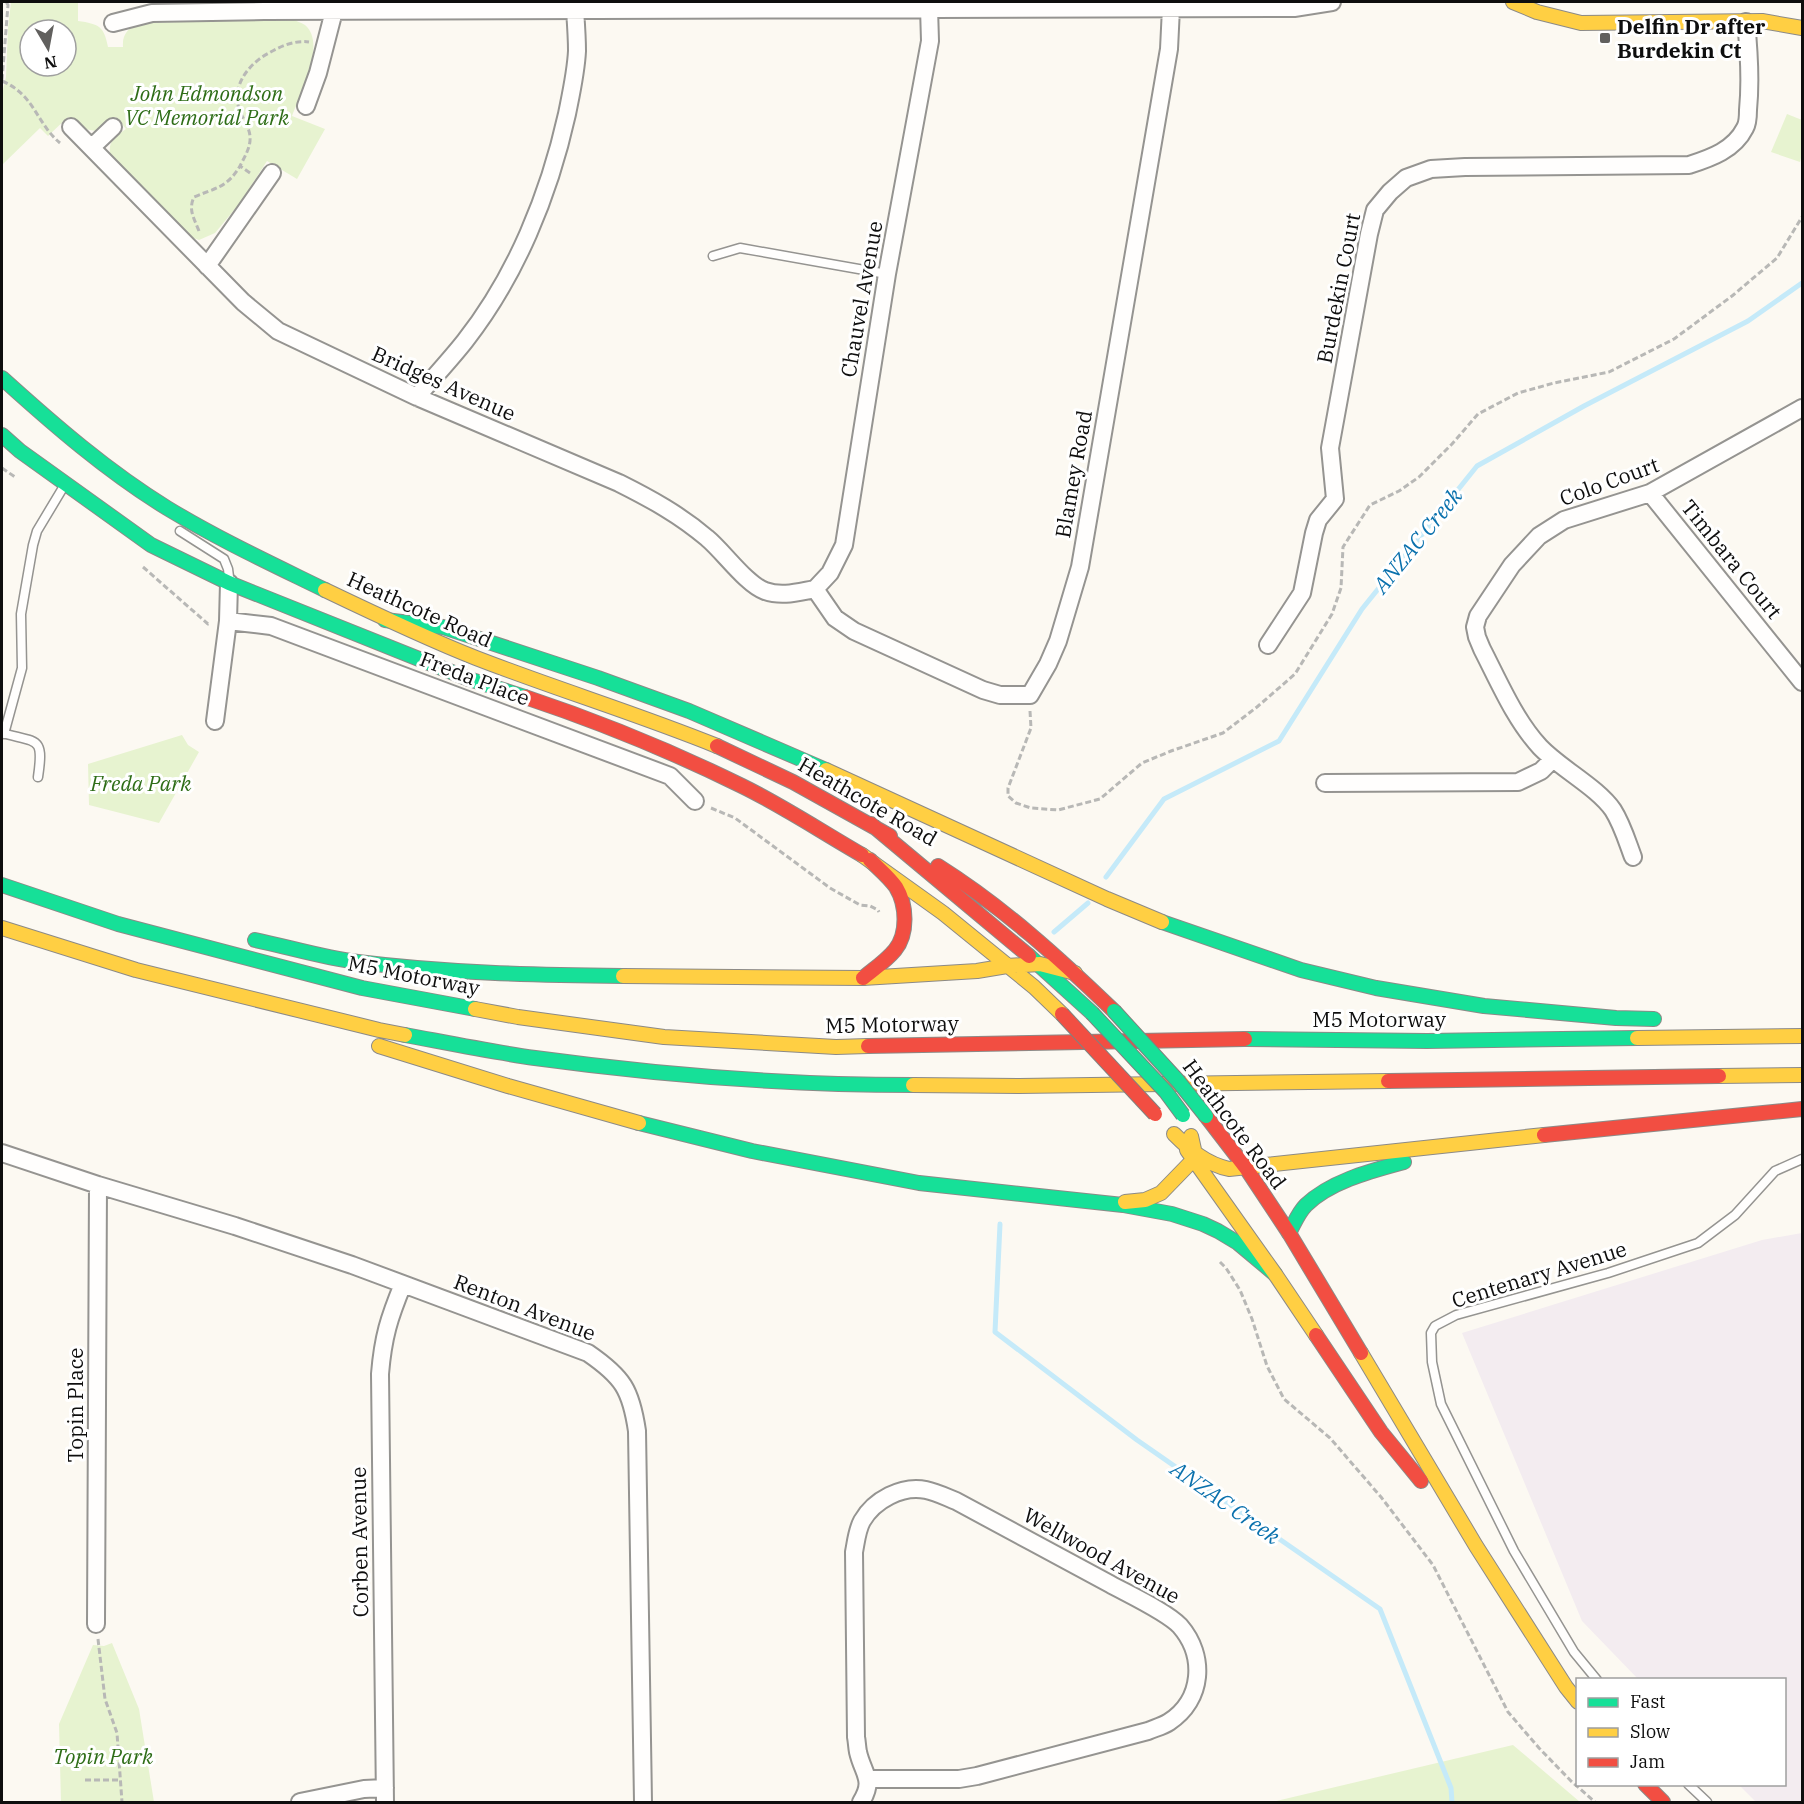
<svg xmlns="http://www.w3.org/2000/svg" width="1804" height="1804" viewBox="0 0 1804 1804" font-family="'IBM Plex Serif',serif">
  <rect width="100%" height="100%" fill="#fcf9f2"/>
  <path fill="#f3ecf0" d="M 1802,1233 L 1802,1802 L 1756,1802 L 1739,1785 L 1784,1784 L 1784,1680 L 1638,1679 L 1582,1621 L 1462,1333 L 1762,1240 Z"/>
  <path fill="#e7f3d0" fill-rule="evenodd" d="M 11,2 L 78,2 L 78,21 C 99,24 104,26 108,47 L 123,47 C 122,34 128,28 140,23 L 292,19 C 296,21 302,23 305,25 C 327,43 300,95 292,116 L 325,129 L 297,179 L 267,161 L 240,203 L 215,233 L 199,240 L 185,235 L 111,159 C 107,142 113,138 126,129 L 116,117 L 96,131 L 79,128 L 68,117 L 48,136 L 40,128 L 2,165 L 2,93 L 6,77 L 8,28 ZM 30,30 L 66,30 L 66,66 L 30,66 Z
    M 1787,114 L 1802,120 L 1802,154 L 1800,162 L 1771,152 Z
    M 182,735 L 188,745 L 199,752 L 159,823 L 89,805 L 88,764 Z
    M 112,1643 L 139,1709 L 154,1802 L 61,1802 L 59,1724 L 93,1645 L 104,1646 Z
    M 1513,1745 L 1580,1802 L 1272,1802 Z"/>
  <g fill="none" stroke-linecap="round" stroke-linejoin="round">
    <path stroke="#c5eaf9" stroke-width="5" d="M 1106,877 L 1164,799 L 1279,741 L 1362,609 L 1477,466 L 1584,406 L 1748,321 L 1802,283
      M 1054,932 L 1088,903
      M 1000,1224 L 995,1332 L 1137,1440 L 1380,1609 L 1451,1788 L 1452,1802"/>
    <defs>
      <path id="lane" d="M 713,256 L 740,248 L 887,274
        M 180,531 L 224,559 L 228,569 L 229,577
        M 2,733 C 38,743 44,736 38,777
        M 4,734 L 22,668 L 21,614 L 33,545 L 37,531 L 64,486
        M 1597,1680 L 1574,1652 L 1514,1551 L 1441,1404 L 1432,1362 L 1431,1333 L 1435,1326 L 1456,1315 L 1608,1273 L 1698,1243 L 1735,1215 L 1775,1171 L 1802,1159
        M 1688,1784 L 1707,1802"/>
      <path id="street" d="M 113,23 L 152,13 L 264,11 L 1294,8 L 1332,2
        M 306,106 L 318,73 L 334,11
        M 71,127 L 243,302 L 278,331 L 417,397 L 619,483 C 651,499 680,515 707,538 C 723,551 746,584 765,591 C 782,597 798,592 815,589
        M 92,147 L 113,127
        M 207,266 L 272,173
        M 417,397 C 433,378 450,360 465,341 C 516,276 549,195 567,114 C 571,94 576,72 577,51 C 577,37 576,24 575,10
        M 1650,493 L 1802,682
        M 815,589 L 835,618 L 854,631 L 983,690 L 1000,695 L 1030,695 L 1048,664 L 1058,641 L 1080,567 L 1169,49 L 1171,8
        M 815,589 L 830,573 L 844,545 L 887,274 L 930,41 L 929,8
        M 228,621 L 271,626 L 670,776 L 695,801
        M 1268,645 L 1302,593 L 1314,533 L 1318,520 L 1335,499 L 1330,448 L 1369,234 L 1375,210 L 1390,192 L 1406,178 L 1431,169 L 1465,167 L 1689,165 C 1711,158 1734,150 1745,128 C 1748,123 1748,116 1748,110 C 1751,80 1749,51 1746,22
        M 215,721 L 228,621 L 229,583
        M 1325,783 L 1518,782 L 1541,771 L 1553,759
        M 1633,857 C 1627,841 1622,824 1613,810 C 1597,787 1561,769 1540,747 C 1515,720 1499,682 1482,649 L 1477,637 L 1475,627 L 1478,616 L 1512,565 L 1539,536 L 1564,520 L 1650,493 L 1802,408
        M 2,1153 L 98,1185 L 235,1226 L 352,1265 L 588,1353 C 623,1377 631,1390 637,1431 L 643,1802
        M 96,1624 L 98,1185
        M 300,1802 L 364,1789 L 385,1788
        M 385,1802 L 380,1374 C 383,1337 389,1318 403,1284
        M 861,1802 C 875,1780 863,1774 858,1752 C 857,1747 857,1742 856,1737 L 854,1552 C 856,1542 857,1530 862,1521 C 874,1500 902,1485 926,1490 C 936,1492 946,1497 956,1501 C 1007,1529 1059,1556 1110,1584 C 1128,1594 1167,1612 1180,1626 C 1206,1656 1203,1700 1169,1722 C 1163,1726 1155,1728 1148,1731 L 977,1776 L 959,1779 L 868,1779"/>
      <path id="fast" d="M 2,378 C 54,425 107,471 167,508 C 218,539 272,564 325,590
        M 2,435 L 20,451 L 151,545 L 229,583 L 469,679 L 525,697
        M 385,620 L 443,627 L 598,678 L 689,711 L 826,770
        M 2,885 L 118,924 L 362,988 L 475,1009
        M 1162,922 L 1301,970 L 1376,988 L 1484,1006 L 1616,1018 L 1654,1019
        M 255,940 C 289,947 324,958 358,962 C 446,973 535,975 623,976
        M 1029,956 L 1092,1013
        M 405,1035 C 448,1043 492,1052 535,1058 C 660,1075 787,1085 913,1085
        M 1245,1039 L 1427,1041 L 1637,1038
        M 639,1123 L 752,1151 L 919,1183 L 1123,1205 L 1172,1214 L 1203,1224 L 1218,1231 L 1238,1243 L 1275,1274
        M 1289,1233 C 1294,1224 1298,1213 1306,1205 C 1331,1181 1371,1171 1404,1162"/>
      <path id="slow" d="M 1513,2 L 1537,12 L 1581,23 L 1762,21 L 1802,28
        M 325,590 C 375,614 425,638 476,658 C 556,689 638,714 717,746
        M 826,770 L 1107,899 L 1162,922
        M 862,855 L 943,913 L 1034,987 L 1062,1014
        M 2,928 L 136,970 L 379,1030 L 405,1035
        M 623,976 L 863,978 L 977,971 L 1007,966 L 1040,964 L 1075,973
        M 475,1009 L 518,1017 L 664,1037 L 836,1047 L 868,1046
        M 1637,1038 L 1802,1036
        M 379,1046 L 508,1086 L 639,1123
        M 1719,1076 L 1802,1075
        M 913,1085 L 1019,1086 L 1388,1081
        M 1174,1134 C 1190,1150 1206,1164 1229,1169 L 1544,1135
        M 1187,1150 L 1275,1274 L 1316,1335
        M 1125,1202 L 1145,1200 L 1161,1193 L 1194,1159 L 1195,1154 L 1191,1136
        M 1361,1353 L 1476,1546 L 1566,1687 L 1578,1702"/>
      <path id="jam" d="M 525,697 C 600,722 671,751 742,786 C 783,806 822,832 862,855
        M 717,746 L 793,782 L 890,836
        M 871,824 L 1029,956
        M 938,866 C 1003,907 1059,958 1114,1011
        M 863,978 C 874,969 886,961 895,950 C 908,934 907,905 896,887 C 889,877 879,869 870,860
        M 868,1046 L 1245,1039
        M 1388,1081 L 1719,1076
        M 1206,1116 L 1246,1168 L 1289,1233 L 1361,1353
        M 1544,1135 L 1802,1109
        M 1316,1335 L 1381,1432 L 1421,1481
        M 1645,1784 L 1663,1802"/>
    </defs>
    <use href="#lane" stroke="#959491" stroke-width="11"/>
    <use href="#street" stroke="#959491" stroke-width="20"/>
    <use href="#fast" stroke="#8c8a87" stroke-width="16"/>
    <use href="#slow" stroke="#8c8a87" stroke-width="16"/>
    <use href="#jam" stroke="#8c8a87" stroke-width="16"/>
    <path stroke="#b8b8b6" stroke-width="3" stroke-dasharray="6 3" stroke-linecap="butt" d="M 2,80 L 8,5 L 6,2
      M 2,81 C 35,95 36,123 60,143
      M 250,173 L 240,166 C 245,156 251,147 250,136 C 249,125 240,116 238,105 C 233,83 251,62 269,53 C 281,46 295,40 309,42
      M 199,231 C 194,218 188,210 194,197 C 215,188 227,188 240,166
      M 2,468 L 15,477
      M 143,567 L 208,624 L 211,623
      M 1030,711 L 1031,728 L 1008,788 L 1008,796 L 1016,803 L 1031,808 L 1058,810 L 1100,799 L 1142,763 L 1171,751 L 1223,733 L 1257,707 L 1295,674 L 1332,614 L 1341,588 L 1343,547 L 1370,505 L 1399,491 L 1419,477 L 1452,444 L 1478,414 L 1518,393 L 1554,383 L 1609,372 L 1674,339 L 1732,296 L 1777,258 L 1802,217
      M 711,808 L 735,818 L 830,888 L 860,905 L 870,906 L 878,910 L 879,912
      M 1220,1262 L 1226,1268 L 1240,1290 L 1252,1319 L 1267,1366 L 1284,1399 L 1330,1438 L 1381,1497 L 1433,1565 L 1508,1712 L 1539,1748 L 1571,1781 L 1595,1802
      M 98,1639 L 105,1699 L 117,1733 L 122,1802
      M 85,1780 L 121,1780"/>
    <use href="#lane" stroke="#fffefd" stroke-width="8"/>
    <use href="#street" stroke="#fffefd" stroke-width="16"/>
    <use href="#fast" stroke="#16e098" stroke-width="14"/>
    <use href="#slow" stroke="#ffcf43" stroke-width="14"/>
    <use href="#jam" stroke="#f24e42" stroke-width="14"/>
    <defs>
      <path id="fast-bridge" d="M 1114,1011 L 1178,1081 L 1206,1116
        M 1092,1013 L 1166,1092 L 1183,1115"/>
      <path id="jam-bridge" d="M 1062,1014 L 1155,1114"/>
    </defs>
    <use href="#fast-bridge" stroke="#82817e" stroke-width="16" stroke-linecap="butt"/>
    <use href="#jam-bridge" stroke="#82817e" stroke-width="16" stroke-linecap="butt"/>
    <use href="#fast-bridge" stroke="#16e098" stroke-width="14"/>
    <use href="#jam-bridge" stroke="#f24e42" stroke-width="14"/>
  </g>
  <rect fill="#61605e" stroke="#fff" stroke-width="2" x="1599" y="32" width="12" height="12" rx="3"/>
  <g text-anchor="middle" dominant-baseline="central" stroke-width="6" stroke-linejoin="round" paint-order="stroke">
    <g font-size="21" font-weight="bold" fill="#0e0e0e" stroke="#fff" text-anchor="start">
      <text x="1617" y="26">Delfin Dr after<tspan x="1617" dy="24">Burdekin Ct</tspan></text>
    </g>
    <g font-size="21" font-style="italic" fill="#2e6d17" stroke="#fff">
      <text x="207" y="93">John Edmondson<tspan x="207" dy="24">VC Memorial Park</tspan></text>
      <text x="141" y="783">Freda Park</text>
      <text x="103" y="1756">Topin Park</text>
    </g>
    <g font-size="21" fill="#0e0e0e" stroke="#fff">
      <text transform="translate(1338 288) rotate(-79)">Burdekin Court</text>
      <text transform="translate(861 299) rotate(-80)">Chauvel Avenue</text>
      <text transform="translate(444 383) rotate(24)">Bridges Avenue</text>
      <text transform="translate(1073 474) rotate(-80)">Blamey Road</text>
      <text transform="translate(1609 481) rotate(-20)">Colo Court</text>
      <text transform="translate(1732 559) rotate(51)">Timbara Court</text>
      <text transform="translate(420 609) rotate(24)">Heathcote Road</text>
      <text transform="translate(475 678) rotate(21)">Freda Place</text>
      <text transform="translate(868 801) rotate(30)">Heathcote Road</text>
      <text transform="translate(414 975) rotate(11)">M5 Motorway</text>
      <text x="1379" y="1019">M5 Motorway</text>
      <text transform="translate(892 1024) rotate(-1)">M5 Motorway</text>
      <text transform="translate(1235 1124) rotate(53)">Heathcote Road</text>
      <text transform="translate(1539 1274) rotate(-17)">Centenary Avenue</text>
      <text transform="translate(525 1307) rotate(21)">Renton Avenue</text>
      <text transform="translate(75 1405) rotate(-90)">Topin Place</text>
      <text transform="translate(359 1542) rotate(-91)">Corben Avenue</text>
      <text transform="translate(1102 1555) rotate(29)">Wellwood Avenue</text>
    </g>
    <g font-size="22" font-style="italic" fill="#0a71ad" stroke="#fff">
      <text transform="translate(1417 540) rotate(-51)">ANZAC Creek</text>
      <text transform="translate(1226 1502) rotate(35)">ANZAC Creek</text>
    </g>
  </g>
  <rect width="1804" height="1804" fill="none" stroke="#0e0e0e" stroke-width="6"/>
  <rect x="1576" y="1678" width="210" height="108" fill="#ffffff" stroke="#9f9f9f" stroke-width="1.5"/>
  <rect x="1588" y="1698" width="30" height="9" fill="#16e098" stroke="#9f9f9f" stroke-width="1.5"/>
  <text x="1630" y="1708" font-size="18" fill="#0e0e0e">Fast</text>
  <rect x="1588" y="1728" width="30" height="9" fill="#ffcf43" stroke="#9f9f9f" stroke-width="1.5"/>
  <text x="1630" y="1738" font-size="18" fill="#0e0e0e">Slow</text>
  <rect x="1588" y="1758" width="30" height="9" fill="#f24e42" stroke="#9f9f9f" stroke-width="1.5"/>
  <text x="1630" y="1768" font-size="18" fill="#0e0e0e">Jam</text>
  <g transform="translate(48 48) rotate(170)"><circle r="28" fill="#ffffff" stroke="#9f9f9f" stroke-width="1.5"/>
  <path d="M0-4.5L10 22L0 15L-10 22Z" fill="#61605e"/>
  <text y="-9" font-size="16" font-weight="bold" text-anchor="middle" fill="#0e0e0e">N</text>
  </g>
</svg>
